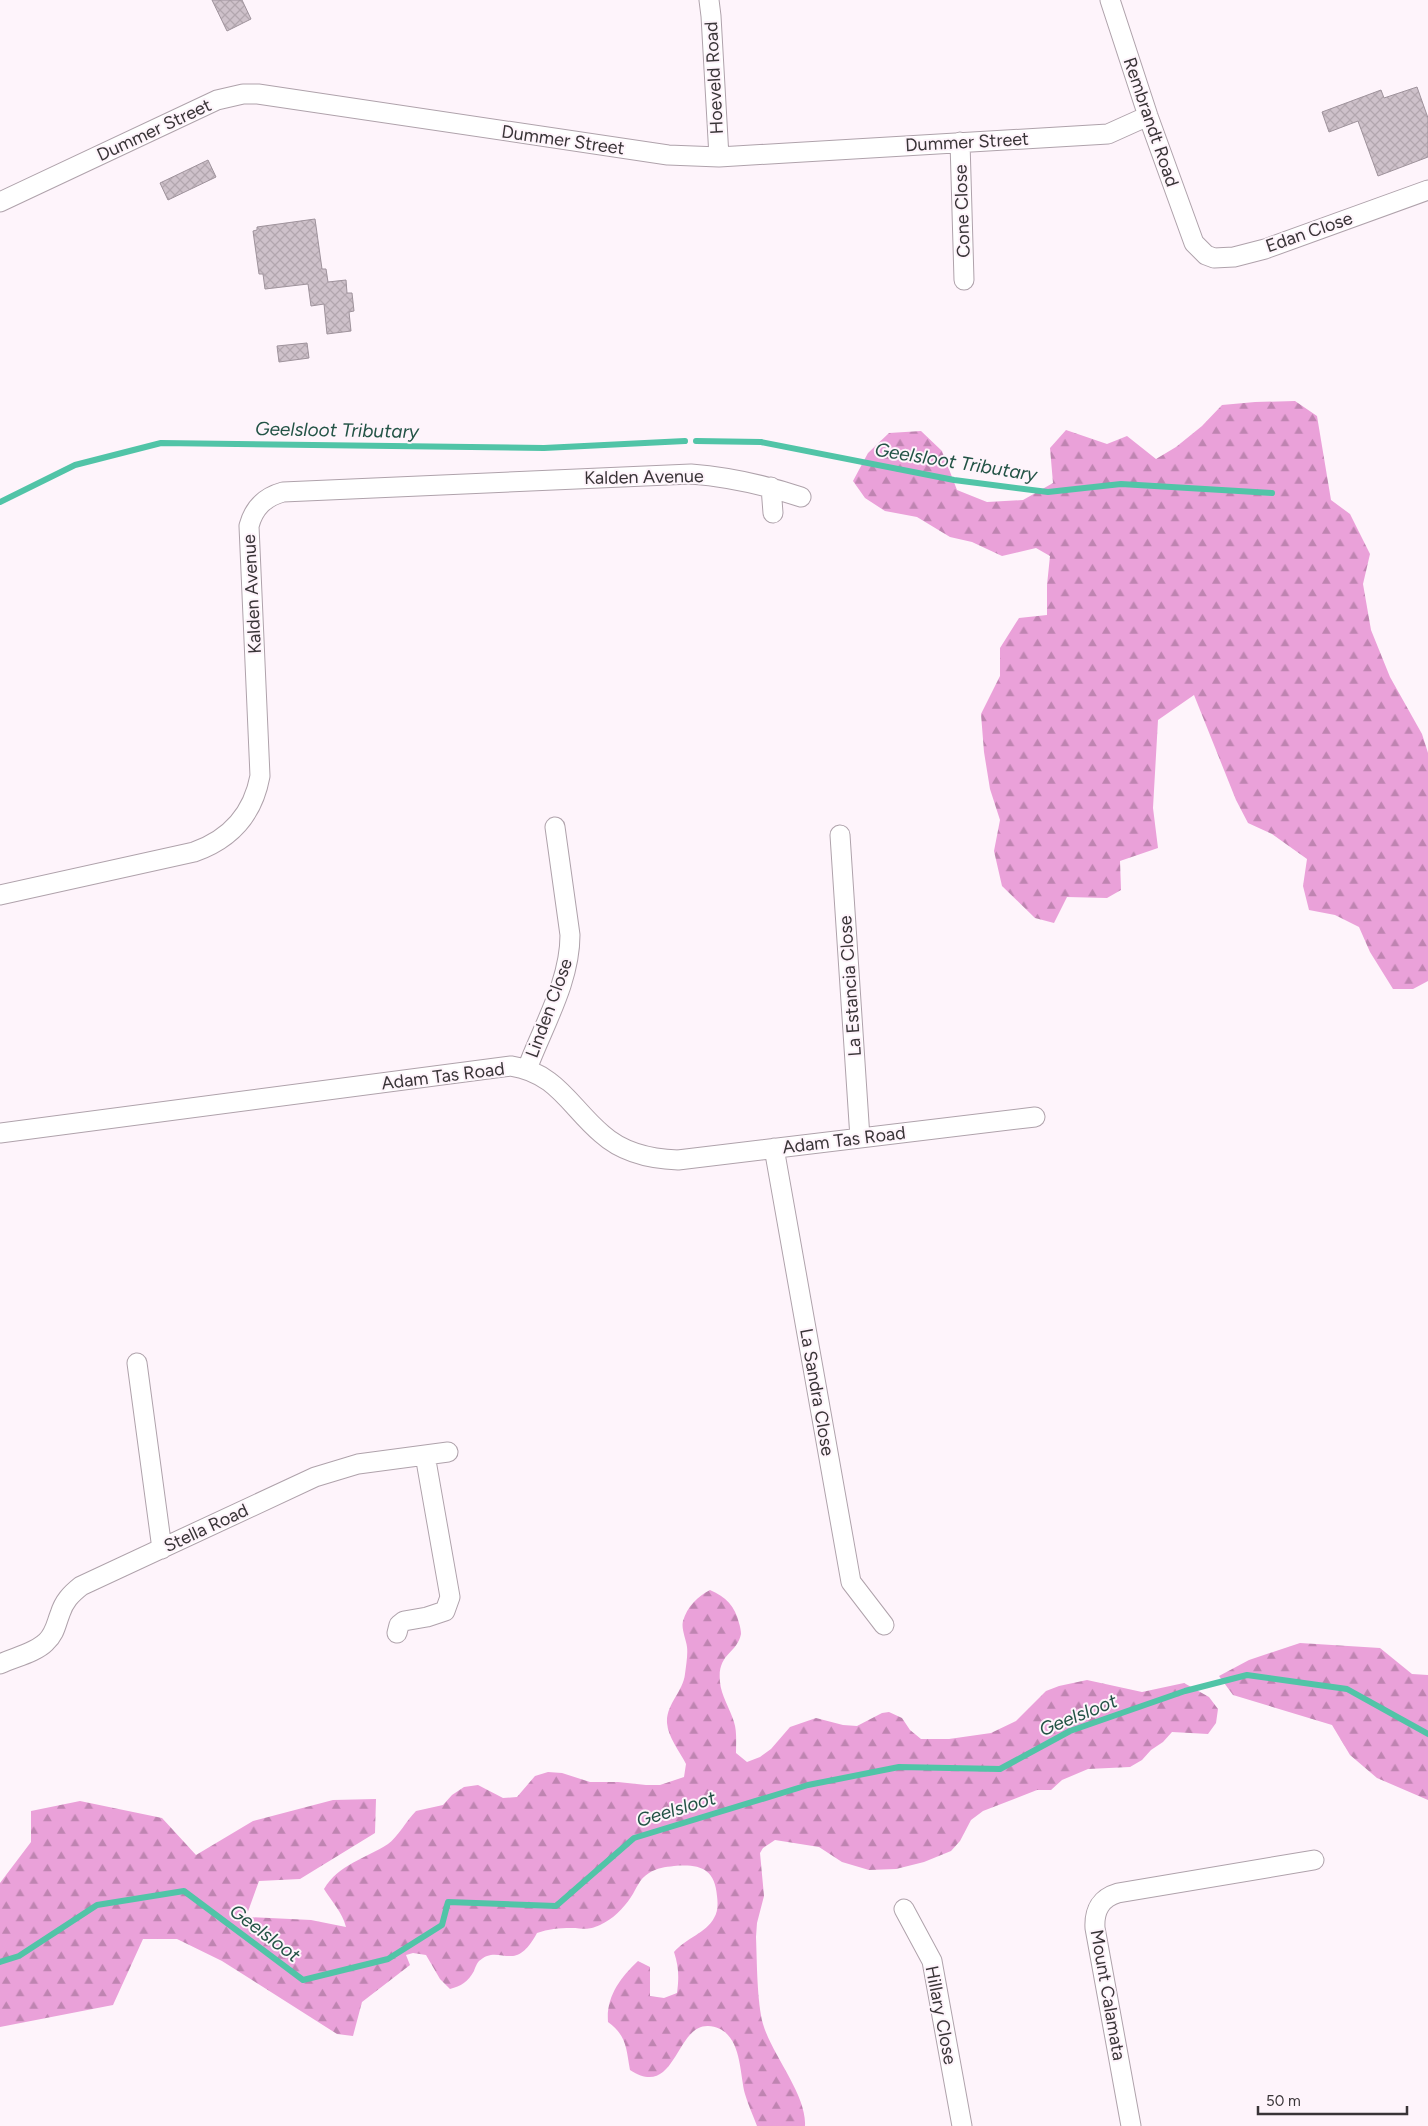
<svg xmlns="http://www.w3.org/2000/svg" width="1428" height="2126" viewBox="0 0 1428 2126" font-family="Figtree,sans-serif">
  <defs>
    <pattern id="forest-firs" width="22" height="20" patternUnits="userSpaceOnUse" patternTransform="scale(1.25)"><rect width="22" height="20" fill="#eaa1d9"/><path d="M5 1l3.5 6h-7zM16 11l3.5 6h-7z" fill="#bf84b1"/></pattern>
    <pattern id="building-cross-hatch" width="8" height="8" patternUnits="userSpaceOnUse" patternTransform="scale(1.25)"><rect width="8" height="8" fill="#cec1ca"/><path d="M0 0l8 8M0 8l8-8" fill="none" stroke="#b2a6ae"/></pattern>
  </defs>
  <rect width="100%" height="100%" fill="#fef4fb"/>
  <path fill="url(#forest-firs)" d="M 1295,401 L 1317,416 L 1331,500 L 1350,514 L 1370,554 L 1363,584 L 1371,630 L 1390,677 L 1422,734 L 1428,753 L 1428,981 L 1413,989 L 1393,989 L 1370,952 L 1359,927 L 1335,915 L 1309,910 L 1303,886 L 1307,859 L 1272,834 L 1248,823 L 1236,800 L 1194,695 L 1158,720 L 1153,808 L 1158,848 L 1120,861 L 1121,890 L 1107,898 L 1067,897 L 1054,923 L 1035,918 L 1002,886 L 994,851 L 1000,820 L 990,789 L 984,752 L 981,714 L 1000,676 L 1000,648 L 1019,618 L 1047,615 L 1047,585 L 1050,556 L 1036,548 L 1002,556 L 972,542 L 950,537 L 917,517 L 885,511 L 865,498 L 853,481 L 868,453 L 889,433 L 921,431 L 942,451 L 957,490 L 987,502 L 1023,500 L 1053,483 L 1050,448 L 1066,430 L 1107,444 L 1127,436 L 1156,459 L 1176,447 L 1202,426 L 1222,405 L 1255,402 Z
    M 710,1590 C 726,1597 735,1606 739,1623 C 740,1626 741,1631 741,1634 C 737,1654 717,1653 720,1682 C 721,1695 730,1709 734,1722 C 737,1731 736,1743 736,1753 L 747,1762 L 760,1757 L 771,1749 L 790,1727 L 816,1718 L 843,1725 L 857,1726 L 882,1713 L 889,1712 L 902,1718 L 910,1730 L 921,1739 L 949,1739 L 991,1733 L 1016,1721 L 1046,1691 L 1059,1686 L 1087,1680 L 1142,1692 L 1184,1683 L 1209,1697 L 1218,1709 L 1216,1723 L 1208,1734 L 1172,1732 L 1163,1742 L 1151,1750 L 1142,1760 L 1130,1767 L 1088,1769 L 1062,1780 L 1051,1790 L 1037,1790 L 983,1811 L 971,1820 L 960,1841 L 951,1851 L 924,1862 L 896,1869 L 869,1870 L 842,1862 L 819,1847 L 775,1840 L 763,1848 L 760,1853 L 764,1896 L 757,1923 L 756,1937 C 757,1962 757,2002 763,2024 C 772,2055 807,2095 805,2126 L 757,2126 C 753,2115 748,2105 745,2094 C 739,2071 742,2028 708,2026 C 675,2025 676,2100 630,2070 C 626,2048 627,2036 608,2022 C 606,1997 620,1978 638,1961 L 650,1967 L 650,1996 L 664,1998 L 677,1993 C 679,1978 679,1967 674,1952 C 686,1938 706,1933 714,1918 C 718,1912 718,1903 717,1896 C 715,1868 699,1864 674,1866 C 665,1867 657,1868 649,1873 C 639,1879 637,1888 631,1897 C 623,1909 613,1919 600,1925 C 587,1931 584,1928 571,1928 C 559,1928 548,1929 537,1933 C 514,1976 500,1942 479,1961 C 477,1963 475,1968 474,1971 C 468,1982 461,1986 450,1989 L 440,1979 L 426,1955 L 413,1953 L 406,1955 L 410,1965 L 362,2002 L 353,2036 L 337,2034 L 222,1961 L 177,1939 L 143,1939 L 113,2005 L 0,2027 L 0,1883 L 31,1842 L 31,1811 L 80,1801 L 162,1818 L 196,1855 L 253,1821 L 333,1800 L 376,1799 L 375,1833 L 300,1879 L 259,1881 L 246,1917 L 311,1920 L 346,1927 C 342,1912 332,1902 324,1889 C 339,1864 365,1859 388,1844 C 397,1838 407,1820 416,1811 L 443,1805 L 452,1795 L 464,1787 L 478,1785 L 503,1798 L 517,1797 L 535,1776 L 548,1772 L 562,1773 L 590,1782 L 618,1782 L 646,1785 L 660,1785 L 684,1777 L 686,1764 C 680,1752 668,1737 667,1723 C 666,1704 683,1692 685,1674 C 686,1666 688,1655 687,1647 C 686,1639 681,1629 683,1621 C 687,1607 698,1596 710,1590 Z
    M 1300,1643 L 1380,1648 L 1412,1674 L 1428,1675 L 1428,1800 L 1377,1778 L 1350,1755 L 1332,1725 L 1233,1695 L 1219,1676 L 1249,1660 Z"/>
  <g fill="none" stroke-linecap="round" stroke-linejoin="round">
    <path stroke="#51c4a7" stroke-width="6" d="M 696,441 L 761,442 L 954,480 L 1048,492 L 1121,484 L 1272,493
      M 0,502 L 75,465 L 161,443 L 544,448 L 685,441
      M 0,1962 L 19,1956 L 97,1905 L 184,1891 L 303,1980 L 388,1959 L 442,1925 L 448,1902 L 556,1906 L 634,1838 L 808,1785 L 899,1767 L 1000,1769 L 1070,1731 L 1185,1691 L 1247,1675 L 1347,1689 L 1428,1734"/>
  </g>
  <path fill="url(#building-cross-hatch)" stroke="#9e929b" d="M 212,0 L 242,0 L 251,19 L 227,31 Z
    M 1417,87 L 1428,118 L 1428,157 L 1378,176 L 1358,121 L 1329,132 L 1322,112 L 1381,90 L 1384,98 Z
    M 208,160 L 216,177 L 168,200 L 160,183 Z
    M 315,219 L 322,269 L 326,269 L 328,282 L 346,280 L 347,293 L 352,293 L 354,311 L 349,312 L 351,331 L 327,334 L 324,304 L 311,306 L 308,284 L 265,289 L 263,274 L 259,274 L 253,231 L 257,230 L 257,227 Z
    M 307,343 L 309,358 L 279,362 L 277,346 Z"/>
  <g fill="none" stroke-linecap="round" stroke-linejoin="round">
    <defs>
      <path id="street" d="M 709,0 L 711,16 L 719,157
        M 1110,0 L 1148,116 L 1194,243 L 1206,255 L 1214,258 L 1234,257 L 1265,249 L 1428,190
        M 960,142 L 964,280
        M 0,202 L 217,100 L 243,94 L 258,94 L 668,155 L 719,157 L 1108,134 L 1148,116
        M 771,487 L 773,513
        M 840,835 L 860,1138
        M 0,895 L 194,852 C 231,839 253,814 260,776 L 249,526 C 254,507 265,497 283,492 L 691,474 C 729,477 765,485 801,497
        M 527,1069 C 543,1026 570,982 570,935 L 555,827
        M 0,1133 L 511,1066 C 557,1073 570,1107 602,1134 C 623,1153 650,1159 678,1160 L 1035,1117
        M 774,1148 L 851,1582 L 884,1625
        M 137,1363 L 162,1549
        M 397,1633 L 399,1625 L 404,1621 L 427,1617 L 445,1611 L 450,1597 L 425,1455
        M 0,1664 C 15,1657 35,1653 46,1642 C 55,1634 56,1624 60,1614 C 64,1601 71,1594 81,1586 L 315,1477 L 358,1464 L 448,1452
        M 904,1909 L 932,1961 L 962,2126
        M 1131,2126 L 1095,1928 C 1094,1910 1101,1898 1118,1893 L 1314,1860"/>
    </defs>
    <use href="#street" stroke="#afa2ab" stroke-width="21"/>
    <use href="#street" stroke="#fff" stroke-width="19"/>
  </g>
  <g text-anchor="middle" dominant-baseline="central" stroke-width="4" stroke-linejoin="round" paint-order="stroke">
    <g font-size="18" fill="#393437" stroke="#fef4fb">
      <text transform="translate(714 78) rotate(-93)">Hoeveld Road</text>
      <text transform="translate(1151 122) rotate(71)">Rembrandt Road</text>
      <text transform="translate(154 130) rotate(-25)">Dummer Street</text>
      <text transform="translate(563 140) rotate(8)">Dummer Street</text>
      <text transform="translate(967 142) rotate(-3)">Dummer Street</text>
      <text transform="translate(962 211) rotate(-92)">Cone Close</text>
      <text transform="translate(1309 232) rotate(-19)">Edan Close</text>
      <text transform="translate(644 477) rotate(-1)">Kalden Avenue</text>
      <text transform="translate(252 594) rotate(-93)">Kalden Avenue</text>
      <text transform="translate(850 986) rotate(-94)">La Estancia Close</text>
      <text transform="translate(549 1008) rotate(-70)">Linden Close</text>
      <text transform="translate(443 1076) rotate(-7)">Adam Tas Road</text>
      <text transform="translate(844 1140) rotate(-7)">Adam Tas Road</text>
      <text transform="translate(817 1392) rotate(80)">La Sandra Close</text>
      <text transform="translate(206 1528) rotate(-25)">Stella Road</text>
      <text transform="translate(1108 1995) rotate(80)">Mount Calamata</text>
      <text transform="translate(941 2015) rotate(79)">Hillary Close</text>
    </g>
    <g font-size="19" font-style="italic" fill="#235346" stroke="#fef4fb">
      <text transform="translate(337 430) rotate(1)">Geelsloot Tributary</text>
      <text transform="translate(956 462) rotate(9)">Geelsloot Tributary</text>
      <text transform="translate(1078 1715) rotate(-22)">Geelsloot</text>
      <text transform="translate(676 1809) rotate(-17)">Geelsloot</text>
      <text transform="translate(265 1933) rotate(37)">Geelsloot</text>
    </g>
  </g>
  <path d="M1258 2106v8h149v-8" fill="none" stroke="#393437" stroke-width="2.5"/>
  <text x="1266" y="2106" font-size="15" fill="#393437" stroke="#fef4fb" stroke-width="4" paint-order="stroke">50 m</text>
</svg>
